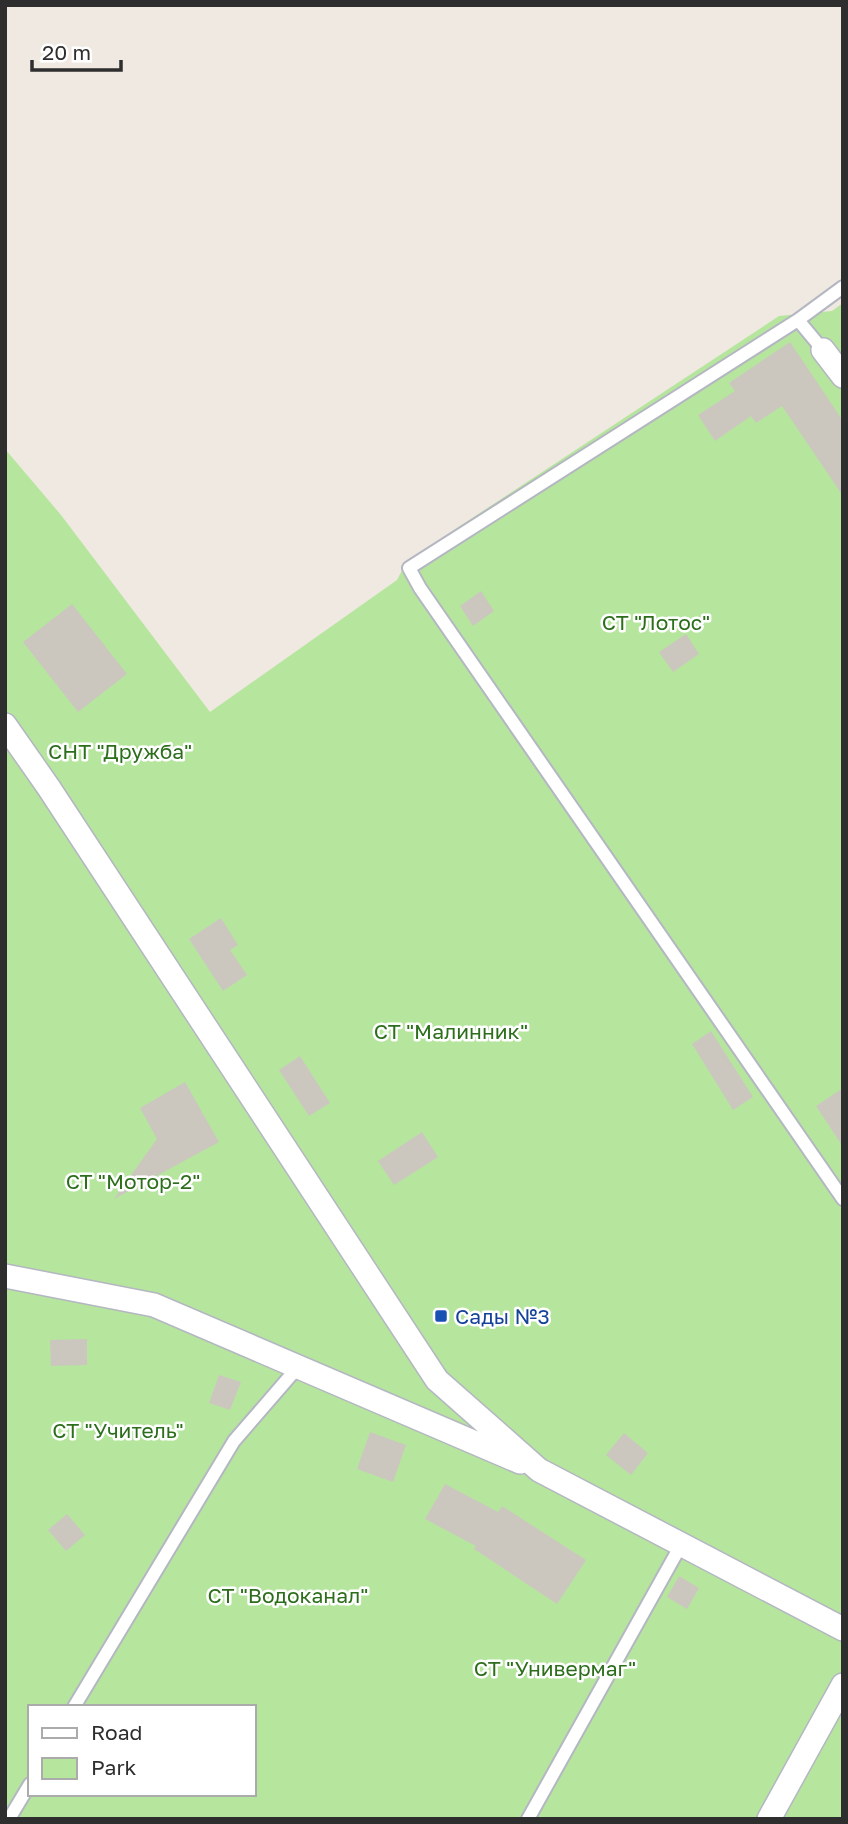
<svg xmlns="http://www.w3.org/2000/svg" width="848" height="1824" viewBox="0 0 848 1824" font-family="'Golos Text',sans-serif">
  <rect width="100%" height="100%" fill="#efe9e1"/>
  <path fill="#b6e59e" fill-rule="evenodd" d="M 843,303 L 843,1819 L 5,1819 L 5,449 L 61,515 L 210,712 L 397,580 L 407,561 L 779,316 L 832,311 ZM 30,1707 L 254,1707 L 254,1794 L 30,1794 Z"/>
  <path fill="#cbc7bf" d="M 790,342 L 843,421 L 843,496 L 782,406 L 756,423 L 751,416 L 715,441 L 698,415 L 735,391 L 729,383 Z
    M 481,591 L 494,611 L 473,626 L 460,606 Z
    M 72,604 L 127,674 L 78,712 L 23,642 Z
    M 686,634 L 699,654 L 673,672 L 659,652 Z
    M 221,918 L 238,945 L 230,950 L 247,975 L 223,991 L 189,939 Z
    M 711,1031 L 753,1097 L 733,1110 L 692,1044 Z
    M 300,1056 L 330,1103 L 309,1116 L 279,1070 Z
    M 185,1082 L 219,1142 L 114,1199 L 157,1139 L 140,1108 Z
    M 843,1088 L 843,1147 L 816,1106 Z
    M 422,1132 L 438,1157 L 394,1185 L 378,1161 Z
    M 87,1339 L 87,1365 L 51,1366 L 50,1340 Z
    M 219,1375 L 241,1382 L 230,1410 L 209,1403 Z
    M 370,1432 L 406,1445 L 393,1482 L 357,1469 Z
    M 624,1433 L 648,1453 L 631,1475 L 606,1455 Z
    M 445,1484 L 498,1512 L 502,1506 L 586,1560 L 557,1604 L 474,1549 L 476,1546 L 425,1519 Z
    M 67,1514 L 85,1535 L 66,1551 L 48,1530 Z
    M 679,1576 L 699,1588 L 687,1609 L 667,1597 Z"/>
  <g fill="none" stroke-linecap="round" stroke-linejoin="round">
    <defs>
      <path id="lane" d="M 798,320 L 843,287
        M 823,350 L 798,320 L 409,568 L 420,588 L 843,1199
        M 74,1707 L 234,1441 L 298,1367
        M 9,1819 L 30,1784
        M 528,1819 L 681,1545"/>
      <path id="street" d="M 823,350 L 843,376
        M 5,725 L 49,788 L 437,1380 L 539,1470 L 843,1629
        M 5,1276 L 154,1305 L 520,1462
        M 769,1819 L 843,1685"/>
    </defs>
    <use href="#lane" stroke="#b4b7c1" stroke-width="16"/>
    <use href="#street" stroke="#b4b7c1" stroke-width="26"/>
    <use href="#lane" stroke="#fff" stroke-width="12"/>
    <use href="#street" stroke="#fff" stroke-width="23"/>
  </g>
  <rect fill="#1a4fb4" stroke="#fff" stroke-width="2.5" x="434" y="1309" width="14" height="14" rx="3.5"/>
  <g text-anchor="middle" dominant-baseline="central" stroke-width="5" stroke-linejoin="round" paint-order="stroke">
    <g font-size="21" fill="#2c6e1b" stroke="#fff">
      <text x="656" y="622">СТ "Лотос"</text>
      <text x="120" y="751">СНТ "Дружба"</text>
      <text x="451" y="1031">СТ "Малинник"</text>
      <text x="133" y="1181">СТ "Мотор-2"</text>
      <text x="118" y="1430">СТ "Учитель"</text>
      <text x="288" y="1595">СТ "Водоканал"</text>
      <text x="555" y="1668">СТ "Универмаг"</text>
    </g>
    <g font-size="21" fill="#164399" stroke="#fff" text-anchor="start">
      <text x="455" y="1316">Сады №3</text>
    </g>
  </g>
  <rect width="848" height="1824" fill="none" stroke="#2e2e2e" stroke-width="14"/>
  <rect x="28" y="1705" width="228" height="91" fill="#ffffff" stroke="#ababab" stroke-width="2"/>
  <rect x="42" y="1728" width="35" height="10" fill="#ffffff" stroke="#ababab" stroke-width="2"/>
  <text x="91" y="1740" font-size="21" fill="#2e2e2e">Road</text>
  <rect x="42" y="1758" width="35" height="21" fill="#b6e59e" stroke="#ababab" stroke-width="2"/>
  <text x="91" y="1775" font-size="21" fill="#2e2e2e">Park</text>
  <path d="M32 60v10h89v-10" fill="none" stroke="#2e2e2e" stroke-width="3.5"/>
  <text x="42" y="60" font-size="21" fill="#2e2e2e" stroke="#ffffff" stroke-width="5" paint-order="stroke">20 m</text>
</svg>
